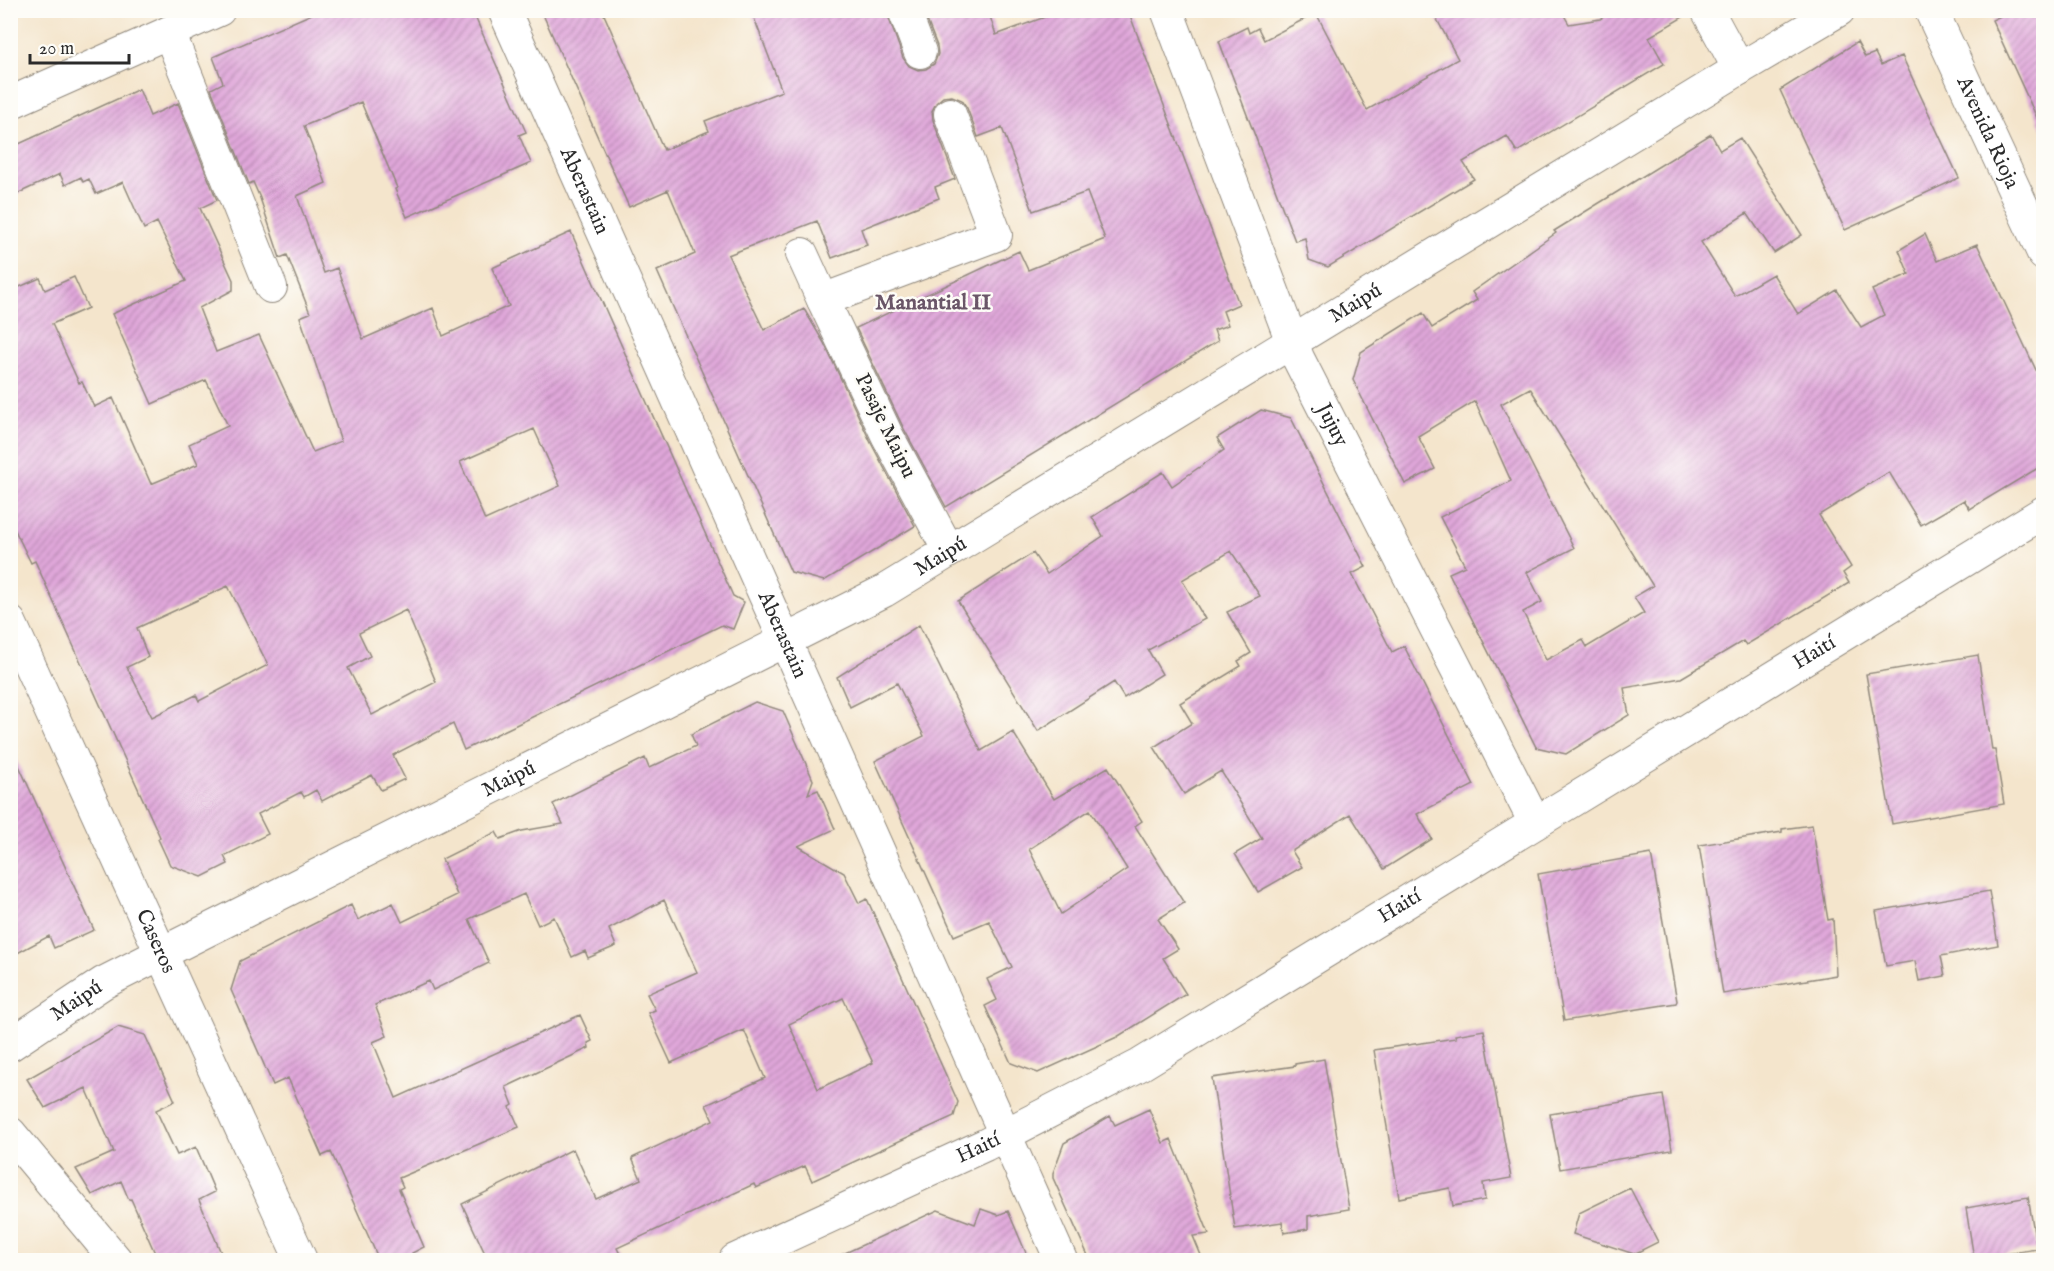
<svg xmlns="http://www.w3.org/2000/svg" width="2054" height="1271" viewBox="0 0 2054 1271" font-family="'IM FELL English',serif">
  <defs>
    <pattern id="building-hatch" width="6" height="6" patternUnits="userSpaceOnUse" patternTransform="scale(1.5)"><rect width="6" height="6" fill="#e0a7da"/><path d="M-1 1l2-2M0 6l6-6M5 7l2-2" fill="none" stroke="#b688b1"/></pattern>
  </defs>
  <rect width="100%" height="100%" fill="#fdfcf7"/>
  <filter id="ink" filterUnits="userSpaceOnUse"><feTurbulence type="fractalNoise" baseFrequency=".0167" numOctaves="2"/><feDisplacementMap in="SourceGraphic" scale="12" xChannelSelector="R" yChannelSelector="G"/><feConvolveMatrix kernelMatrix="1 2 1 2 8 2 1 2 1" color-interpolation-filters="sRGB"/></filter>
  <filter id="wash" filterUnits="userSpaceOnUse"><feTurbulence type="fractalNoise" baseFrequency=".008" numOctaves="4" result="noise"/><feDisplacementMap in="SourceGraphic" scale="24" xChannelSelector="R" yChannelSelector="G"/><feGaussianBlur stdDeviation="1.35" result="paint"/><feColorMatrix in="noise" values="0 0 0 0 0 0 0 0 0 0 0 0 0 0 0 0 0 1.4 0 .05"/><feComposite in="paint" operator="in"/></filter>
  <g filter="url(#wash)">
    <rect width="100%" height="100%" fill="#f4e5cc"/>
    <g id="blocks">
      <path fill="url(#building-hatch)" fill-rule="evenodd" d="M 321,10 L 472,10 L 526,132 L 519,135 L 531,163 L 407,217 L 395,189 L 397,188 L 361,102 L 304,126 L 326,183 L 297,196 L 324,273 L 337,268 L 363,339 L 433,308 L 443,336 L 509,306 L 492,268 L 571,232 L 733,596 L 744,602 L 733,629 L 722,625 L 464,750 L 453,724 L 393,755 L 405,779 L 381,790 L 372,775 L 322,801 L 316,790 L 304,797 L 301,792 L 258,814 L 268,834 L 224,856 L 228,864 L 202,877 L 170,865 L 158,839 L 160,837 L 35,561 L 31,563 L 10,520 L 10,291 L 40,278 L 45,290 L 74,277 L 88,308 L 52,324 L 79,383 L 82,382 L 94,407 L 113,398 L 151,484 L 198,464 L 189,444 L 228,426 L 206,380 L 152,404 L 112,314 L 186,281 L 157,222 L 144,229 L 123,182 L 96,194 L 89,179 L 83,182 L 81,177 L 65,185 L 60,174 L 10,197 L 10,148 L 139,89 L 150,116 L 178,103 L 217,200 L 200,208 L 233,280 L 233,290 L 199,308 L 216,352 L 259,335 L 313,452 L 341,441 L 300,317 L 310,313 L 287,255 L 280,258 L 260,198 L 253,182 L 249,184 L 211,89 L 223,83 L 213,57 ZM 534,429 L 560,486 L 485,520 L 460,462 ZM 228,586 L 268,665 L 199,701 L 196,695 L 152,717 L 127,667 L 148,657 L 137,628 ZM 406,610 L 436,682 L 372,715 L 348,668 L 370,656 L 359,633 Z
        M 541,10 L 602,10 L 664,150 L 709,131 L 705,121 L 782,91 L 751,10 L 886,10 L 903,58 L 909,66 L 918,70 L 926,69 L 934,64 L 938,54 L 937,46 L 923,10 L 988,10 L 996,35 L 1064,10 L 1128,10 L 1239,304 L 1223,311 L 1228,325 L 1214,330 L 1218,341 L 946,507 L 903,427 L 856,328 L 1019,251 L 1028,270 L 1105,239 L 1087,192 L 1033,211 L 1002,128 L 978,137 L 967,108 L 962,100 L 952,96 L 943,97 L 936,103 L 932,111 L 933,120 L 955,179 L 935,187 L 939,198 L 861,229 L 867,245 L 832,258 L 817,221 L 728,255 L 764,330 L 804,309 L 824,343 L 871,443 L 915,526 L 824,581 L 791,572 L 657,271 L 695,254 L 668,190 L 629,207 Z
        M 1432,10 L 1561,10 L 1569,24 L 1600,19 L 1615,10 L 1689,10 L 1690,13 L 1649,37 L 1664,64 L 1517,152 L 1507,136 L 1463,162 L 1474,179 L 1328,267 L 1309,260 L 1305,238 L 1295,241 L 1219,41 L 1247,27 L 1249,33 L 1258,28 L 1264,40 L 1316,13 L 1367,110 L 1458,59 Z
        M 2013,10 L 2043,10 L 2043,131 L 1992,20 Z
        M 1857,42 L 1865,57 L 1875,53 L 1881,65 L 1902,56 L 1959,178 L 1845,230 L 1780,90 Z
        M 1711,134 L 1720,150 L 1740,138 L 1802,235 L 1774,253 L 1747,213 L 1701,242 L 1735,296 L 1773,274 L 1798,314 L 1837,290 L 1861,327 L 1884,315 L 1872,290 L 1909,274 L 1899,250 L 1925,234 L 1937,261 L 1977,244 L 2043,385 L 2043,465 L 1970,509 L 1964,500 L 1921,525 L 1889,472 L 1819,515 L 1851,567 L 1843,573 L 1849,583 L 1746,645 L 1743,641 L 1681,678 L 1624,688 L 1629,715 L 1566,754 L 1536,747 L 1449,573 L 1465,566 L 1440,517 L 1511,481 L 1475,401 L 1418,436 L 1435,469 L 1405,484 L 1353,380 L 1361,352 L 1423,313 L 1432,328 L 1477,300 L 1472,292 L 1556,233 L 1554,231 ZM 1530,388 L 1653,586 L 1634,597 L 1644,613 L 1587,647 L 1583,640 L 1546,660 L 1523,612 L 1542,602 L 1527,572 L 1574,548 L 1501,404 Z
        M 1261,410 L 1291,418 L 1366,567 L 1352,574 L 1392,652 L 1404,646 L 1474,785 L 1417,814 L 1432,839 L 1384,869 L 1350,814 L 1292,851 L 1302,867 L 1258,892 L 1235,854 L 1262,838 L 1221,771 L 1184,794 L 1154,747 L 1192,723 L 1180,703 L 1241,666 L 1238,661 L 1251,653 L 1227,612 L 1260,596 L 1231,551 L 1182,580 L 1205,619 L 1148,650 L 1162,674 L 1124,698 L 1114,682 L 1038,731 L 958,601 L 1033,553 L 1047,574 L 1103,536 L 1092,517 L 1163,472 L 1172,486 L 1224,450 L 1217,438 Z
        M 919,625 L 981,751 L 1013,732 L 1054,799 L 1108,767 L 1142,821 L 1135,826 L 1184,903 L 1158,919 L 1178,949 L 1163,958 L 1186,994 L 1117,1037 L 1038,1073 L 1011,1063 L 985,1006 L 997,1000 L 987,979 L 1012,967 L 989,921 L 954,936 L 875,761 L 924,736 L 897,683 L 850,707 L 837,677 ZM 1090,810 L 1127,869 L 1061,914 L 1029,849 Z
        M 1978,655 L 1992,750 L 1995,750 L 2004,804 L 1892,824 L 1866,674 Z
        M 755,702 L 783,711 L 813,780 L 808,794 L 818,790 L 835,829 L 798,846 L 844,873 L 859,903 L 867,899 L 958,1102 L 954,1116 L 812,1181 L 805,1166 L 756,1188 L 754,1184 L 617,1248 L 623,1260 L 488,1260 L 462,1204 L 573,1149 L 596,1199 L 641,1179 L 632,1158 L 713,1120 L 706,1105 L 765,1078 L 744,1030 L 671,1063 L 648,1013 L 655,1010 L 647,994 L 697,972 L 664,900 L 609,929 L 616,946 L 588,958 L 585,951 L 572,957 L 554,917 L 538,925 L 524,894 L 469,919 L 489,963 L 433,990 L 429,981 L 375,1005 L 387,1036 L 373,1042 L 396,1098 L 580,1015 L 592,1041 L 588,1043 L 589,1048 L 506,1087 L 513,1105 L 510,1107 L 519,1127 L 399,1178 L 403,1187 L 399,1189 L 424,1247 L 412,1253 L 415,1260 L 379,1260 L 331,1152 L 322,1156 L 288,1078 L 273,1085 L 231,990 L 240,961 L 351,905 L 358,920 L 393,903 L 402,922 L 457,895 L 442,859 L 496,832 L 500,839 L 522,831 L 563,824 L 553,804 L 645,758 L 649,768 L 696,746 L 691,734 ZM 843,998 L 873,1063 L 818,1089 L 789,1024 Z
        M 10,746 L 94,930 L 54,948 L 49,936 L 10,957 Z
        M 1812,825 L 1828,920 L 1833,919 L 1836,975 L 1723,994 L 1699,845 L 1782,832 L 1782,829 Z
        M 1651,854 L 1677,1001 L 1676,1003 L 1564,1021 L 1538,874 Z
        M 1989,891 L 1998,945 L 1941,956 L 1945,976 L 1919,981 L 1915,961 L 1886,966 L 1876,911 Z
        M 118,1027 L 145,1035 L 175,1101 L 156,1110 L 177,1155 L 196,1147 L 215,1192 L 199,1200 L 224,1260 L 158,1260 L 131,1199 L 129,1200 L 121,1181 L 92,1195 L 76,1169 L 114,1152 L 86,1088 L 45,1108 L 27,1079 Z
        M 1484,1030 L 1511,1178 L 1483,1183 L 1485,1200 L 1453,1206 L 1450,1188 L 1399,1198 L 1374,1050 L 1456,1038 L 1455,1035 Z
        M 1324,1059 L 1349,1209 L 1308,1216 L 1308,1229 L 1284,1233 L 1282,1222 L 1235,1229 L 1212,1078 L 1295,1066 L 1295,1064 Z
        M 1663,1095 L 1672,1150 L 1560,1169 L 1550,1114 Z
        M 1149,1109 L 1163,1143 L 1171,1139 L 1209,1234 L 1193,1236 L 1203,1260 L 1090,1260 L 1053,1178 L 1053,1173 L 1064,1143 L 1110,1116 L 1115,1125 Z
        M 1630,1188 L 1658,1242 L 1634,1254 L 1573,1234 L 1579,1213 Z
        M 2028,1197 L 2037,1249 L 1974,1259 L 1966,1208 Z
        M 981,1209 L 998,1215 L 1008,1211 L 1029,1260 L 830,1260 L 938,1210 L 975,1224 Z"/>
    </g>
  </g>
  <g filter="url(#ink)">
    <use href="#blocks" fill-opacity="0" stroke="#90887c" stroke-width="1.5"/>
    <g fill="none" stroke-linecap="round" stroke-linejoin="round">
      <defs>
        <g id="street">
          <path id="s1" d="M 504,10 L 1061,1260"/>
          <path d="M 904,10 L 920,52"/>
          <path id="s2" d="M 1167,10 L 1298,358 L 1535,823"/>
          <path d="M 1707,10 L 1739,69"/>
          <path d="M 169,32 L 271,287"/>
          <path d="M 10,103 L 219,10"/>
          <path d="M 802,254 L 823,300"/>
          <path d="M 949,551 L 887,435 L 823,300 L 996,235 L 950,114"/>
          <path id="s3" d="M 10,622 L 301,1260"/>
          <path id="s4" d="M 10,1045 L 103,983 L 162,953 L 884,591 L 1739,69 L 1839,10"/>
          <path d="M 10,1133 L 116,1260"/>
          <path id="s5" d="M 735,1260 L 985,1145 L 1140,1065 L 2044,512"/>
        </g>
        <g id="secondary">
          <path id="s6" d="M 1931,10 L 2044,254"/>
        </g>
      </defs>
      <use href="#street" stroke="#90887c" stroke-width="34"/>
      <use href="#secondary" stroke="#90887c" stroke-width="35"/>
      <use href="#street" stroke="#fff" stroke-width="32"/>
      <use href="#secondary" stroke="#fff" stroke-width="33"/>
    </g>
  </g>
  <g text-anchor="middle" dominant-baseline="central" stroke-width="5" stroke-linejoin="round" paint-order="stroke">
    <g font-size="21" fill="#2b2b2b" stroke="#fdfcf7">
      <text stroke="none"><textPath href="#s6" startOffset="135">Avenida Rioja</textPath></text>
      <text stroke="none"><textPath href="#s1" startOffset="198">Aberastain</textPath></text>
      <text stroke="none"><textPath href="#s4" startOffset="1538">Maipú</textPath></text>
      <text stroke="none"><textPath href="#s2" startOffset="447">Jujuy</textPath></text>
      <text transform="translate(885 426) rotate(64)">Pasaje Maipu</text>
      <text stroke="none"><textPath href="#s4" startOffset="1052">Maipú</textPath></text>
      <text stroke="none"><textPath href="#s1" startOffset="684">Aberastain</textPath></text>
      <text stroke="none"><textPath href="#s5" startOffset="1240">Haití</textPath></text>
      <text stroke="none"><textPath href="#s4" startOffset="566">Maipú</textPath></text>
      <text stroke="none"><textPath href="#s5" startOffset="754">Haití</textPath></text>
      <text stroke="none"><textPath href="#s3" startOffset="351">Caseros</textPath></text>
      <text stroke="none"><textPath href="#s4" startOffset="80">Maipú</textPath></text>
      <text stroke="none"><textPath href="#s5" startOffset="268">Haití</textPath></text>
    </g>
    <g font-size="22" font-weight="bold" fill="#6a5668" stroke="#fdfcf7">
      <text x="933" y="303">Manantial II</text>
    </g>
  </g>
  <rect width="2054" height="1271" fill="none" stroke="#fdfcf7" stroke-width="36"/>
  <path d="M30 54v9h99v-9" fill="none" stroke="#2b2b2b" stroke-width="3"/>
  <text x="39" y="54" font-size="18" fill="#2b2b2b" stroke="#fdfcf7" stroke-width="4.5" paint-order="stroke">20 m</text>
</svg>
